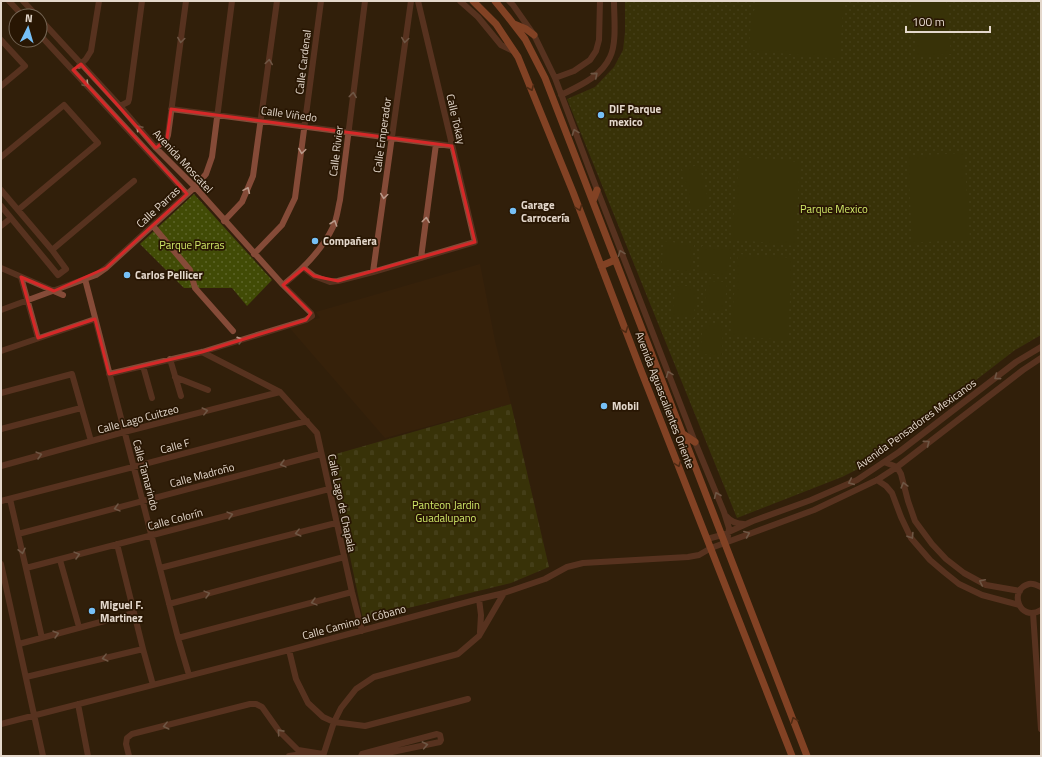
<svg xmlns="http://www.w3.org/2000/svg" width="1042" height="757" viewBox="0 0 1042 757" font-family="'Titillium Web',sans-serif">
  <defs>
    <pattern id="cemetery-stones" width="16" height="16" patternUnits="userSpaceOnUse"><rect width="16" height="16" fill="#414b06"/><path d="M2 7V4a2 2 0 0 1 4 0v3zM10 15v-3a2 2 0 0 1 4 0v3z" fill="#5c6429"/></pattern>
    <pattern id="park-dots" width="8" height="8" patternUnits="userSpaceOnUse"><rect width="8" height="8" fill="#414b06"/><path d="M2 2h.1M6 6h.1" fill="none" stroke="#5c6429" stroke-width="1.8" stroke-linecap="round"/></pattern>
  </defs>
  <rect width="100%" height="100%" fill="#321f0b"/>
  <path fill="#3d250a" d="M 480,264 L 495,341 L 511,404 L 385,438 L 288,326 L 320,318 L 316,312 Z"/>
  <path fill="url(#cemetery-stones)" d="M 511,404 L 549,567 L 511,583 L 363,619 L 329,456 Z"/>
  <path fill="url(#park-dots)" d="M 625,1 L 1041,1 L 1041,335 L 1015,350 L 866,465 L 842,477 L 737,518 L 567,99 L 595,87 L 614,67 L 623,50 L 625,32 Z
    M 194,194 L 272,280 L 247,306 L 232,288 L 184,288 L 140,244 Z"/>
  <path fill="#414b06" d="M 758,1 L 844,1 L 839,59 L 749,50 L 751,18 Z
    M 912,1 L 946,1 L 951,54 L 917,57 Z
    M 964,153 L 970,239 L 912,243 L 908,156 Z
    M 740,157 L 800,162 L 795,246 L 731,239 Z
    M 699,165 L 710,206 L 692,211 L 682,169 Z
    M 664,241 L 694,245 L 691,272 L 661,268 Z
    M 702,246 L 731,249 L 728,276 L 698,272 Z
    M 738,254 L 793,258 L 787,340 L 730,336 Z
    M 707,281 L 727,282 L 724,313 L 704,311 Z
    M 676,285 L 696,287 L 694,318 L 672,315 Z
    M 703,324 L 723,325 L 722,356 L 700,354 Z"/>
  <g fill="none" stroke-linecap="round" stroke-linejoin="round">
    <path stroke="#854b38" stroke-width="6" d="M 9,1 L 23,16
      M 23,1 L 37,16
      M 460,1 L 478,17 L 501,45 L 515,52
      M 509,1 L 513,5 L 534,35 L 555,78 L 593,179 L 695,442 L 724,512 L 729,528 L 728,536 L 726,543
      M 40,19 L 120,106 L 156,148 L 195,187 L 283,285 L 311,313 L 312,316 L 306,320 L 202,352 L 109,374
      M 40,35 L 187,194
      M 1,40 L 25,66 L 1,86
      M 79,66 L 86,59 L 91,51 L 99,1
      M 555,78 L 574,71 L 590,60 L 596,51 L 599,40 L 600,1
      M 561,95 C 579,86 601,77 610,57 C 617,43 614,17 614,1
      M 120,106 L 128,102 L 129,99 L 142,1
      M 171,109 L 452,146
      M 156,148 L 167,138 L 168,135 L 186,1
      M 1,157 L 64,105 L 98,143 L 18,210
      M 1,190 L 52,250 L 66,269 L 58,275 L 1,206
      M 224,221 L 242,202 L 253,176 L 277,1
      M 1,226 L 11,218
      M 153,226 L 190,270 L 195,288 L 233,331
      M 52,250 L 134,181
      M 254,254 L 282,225 L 295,198 L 321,1
      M 421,258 L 436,144
      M 1,268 L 63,295
      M 304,268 L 314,276 L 330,282 L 338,281 L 373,272 L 475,242 L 418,1
      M 373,272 L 411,1
      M 21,277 L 38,338
      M 85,279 L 178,638 L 189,675
      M 283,285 C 303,269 322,250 333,227 C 337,219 338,208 340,200 L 365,1
      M 1,310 L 85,279 L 96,275 L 106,268 L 195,187 L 206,174 L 212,157 L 232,1
      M 1,351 L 95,319
      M 202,352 L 280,392 L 317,433 L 352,592 L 362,631
      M 170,359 L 181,396
      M 143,366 L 152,398
      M 175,377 L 208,390
      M 1,393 L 72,374 L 91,441
      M 1,429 L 81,408
      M 884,462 L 897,467 L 901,474 L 908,501 L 915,521 L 932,544 L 946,559 L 964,573 L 986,585 L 1020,591
      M 1,466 L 124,432 L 280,392
      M 877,480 L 886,486 L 892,493 L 901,517 L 911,538 L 930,560 L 944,572 L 959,584 L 982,595 L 1019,605
      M 10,499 L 42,638
      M 1,501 L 133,467 L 307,421
      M 726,516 C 731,522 737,524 744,524
      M 18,534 L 321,454
      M 707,539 L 722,535 L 753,521 L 811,500 L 857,480 L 899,452 L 1016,362 L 1041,347
      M 117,544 L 143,649 L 153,685
      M 60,560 L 79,627
      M 1,564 L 43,756
      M 26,568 L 329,489
      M 160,568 L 336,523
      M 1041,587 C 1037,585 1033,583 1029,584 C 1008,589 1019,623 1041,610
      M 479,599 L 481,615 L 480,632
      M 169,604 L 344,557
      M 1033,613 L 1041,729
      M 178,638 L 352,592
      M 19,644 L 134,613
      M 289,650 L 296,679 L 308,703 L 323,717 L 334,722 L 365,726 L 468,699
      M 26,677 L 143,649
      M 78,704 L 88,756
      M 1,724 L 289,650 L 479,599 L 504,593 L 545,579 L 567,567 L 583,563 L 688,557 L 699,555 L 711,548 L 814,510 L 877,480 L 897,467 L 1023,370 L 1041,358
      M 129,756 L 126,744 L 127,738 L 132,734 L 250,704 L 256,704 L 262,707 L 279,731 L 298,750 L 323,754
      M 289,756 L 296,755 L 310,755
      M 323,756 L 334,722 L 341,708 L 356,689 L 374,677 L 458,654 L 479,636 L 504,593
      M 361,756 L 362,754 L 437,734 L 440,735 L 441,740 L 440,742 L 373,756"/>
    <path stroke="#e56d44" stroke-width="7" d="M 473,1 L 496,24 L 518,57 L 573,192 L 640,368 L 792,756
      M 495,1 L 508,17 L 525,39 L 545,78 L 807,756
      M 514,24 L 526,29 L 534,35
      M 593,201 L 597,190
      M 601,266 L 615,260
      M 683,434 L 695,442"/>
  </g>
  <defs><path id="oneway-chevron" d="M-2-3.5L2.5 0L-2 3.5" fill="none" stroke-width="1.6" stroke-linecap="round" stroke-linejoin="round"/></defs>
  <g stroke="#b99989">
    <use href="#oneway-chevron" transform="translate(181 40) rotate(98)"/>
    <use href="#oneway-chevron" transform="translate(405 40) rotate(98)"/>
    <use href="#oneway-chevron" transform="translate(269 62) rotate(-82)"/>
    <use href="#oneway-chevron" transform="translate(595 75) rotate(-41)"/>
    <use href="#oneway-chevron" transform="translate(86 84) rotate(47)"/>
    <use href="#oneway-chevron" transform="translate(353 95) rotate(-83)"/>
    <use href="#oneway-chevron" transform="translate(139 128) rotate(-131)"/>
    <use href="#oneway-chevron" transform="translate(575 132) rotate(-110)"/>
    <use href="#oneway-chevron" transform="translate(302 151) rotate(98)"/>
    <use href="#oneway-chevron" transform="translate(247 190) rotate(-66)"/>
    <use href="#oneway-chevron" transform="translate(384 196) rotate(98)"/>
    <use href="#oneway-chevron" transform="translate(426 220) rotate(-83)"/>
    <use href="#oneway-chevron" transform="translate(334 223) rotate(-71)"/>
    <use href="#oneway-chevron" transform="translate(621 253) rotate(-111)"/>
    <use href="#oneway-chevron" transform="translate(240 340) rotate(-17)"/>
    <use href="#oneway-chevron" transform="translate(669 374) rotate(-111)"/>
    <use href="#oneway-chevron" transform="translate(997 377) rotate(143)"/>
    <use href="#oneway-chevron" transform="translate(205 411) rotate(-14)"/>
    <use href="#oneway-chevron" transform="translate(927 443) rotate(-37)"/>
    <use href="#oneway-chevron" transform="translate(39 455) rotate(-15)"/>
    <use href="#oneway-chevron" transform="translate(283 464) rotate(165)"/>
    <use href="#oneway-chevron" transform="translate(851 482) rotate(156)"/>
    <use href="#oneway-chevron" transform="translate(904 485) rotate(-105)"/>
    <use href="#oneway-chevron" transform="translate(717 495) rotate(-112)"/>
    <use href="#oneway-chevron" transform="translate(117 508) rotate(165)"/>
    <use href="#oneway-chevron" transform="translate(230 515) rotate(-15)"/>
    <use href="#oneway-chevron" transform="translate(298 533) rotate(166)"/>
    <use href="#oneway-chevron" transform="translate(747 534) rotate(-22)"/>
    <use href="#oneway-chevron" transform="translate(911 536) rotate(58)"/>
    <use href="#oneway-chevron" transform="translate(22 551) rotate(77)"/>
    <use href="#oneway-chevron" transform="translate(77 555) rotate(-15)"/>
    <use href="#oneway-chevron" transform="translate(982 582) rotate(-154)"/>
    <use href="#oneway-chevron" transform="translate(207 594) rotate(-15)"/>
    <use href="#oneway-chevron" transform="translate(314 602) rotate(165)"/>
    <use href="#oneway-chevron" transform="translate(56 634) rotate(-16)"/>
    <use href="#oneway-chevron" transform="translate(105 658) rotate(166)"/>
    <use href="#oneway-chevron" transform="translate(166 726) rotate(166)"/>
    <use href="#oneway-chevron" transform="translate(280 732) rotate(-132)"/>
    <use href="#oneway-chevron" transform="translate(425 745) rotate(-11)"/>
  </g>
  <g stroke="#74391d">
    <use href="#oneway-chevron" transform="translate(531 88) rotate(67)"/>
    <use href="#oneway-chevron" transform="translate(579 208) rotate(69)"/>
    <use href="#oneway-chevron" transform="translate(625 330) rotate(69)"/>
    <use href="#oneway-chevron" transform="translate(678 464) rotate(69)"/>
    <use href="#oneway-chevron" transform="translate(794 720) rotate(-111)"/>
  </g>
  <path d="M0 0H1042V757H0ZM 81,64 L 156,148 L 167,138 L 171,109 L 452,146 L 475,242 L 338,281 L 314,276 L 304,268 L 283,285 L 311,313 L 306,320 L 202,352 L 109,374 L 95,319 L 38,338 L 21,277 L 54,291 L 106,268 L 187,194 L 73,70 Z" fill="#321f0b" fill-opacity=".55" fill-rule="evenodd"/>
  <path fill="none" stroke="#d62828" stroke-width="3" stroke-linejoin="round" d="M 81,64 L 156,148 L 167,138 L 171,109 L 452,146 L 475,242 L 338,281 L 314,276 L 304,268 L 283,285 L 311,313 L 306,320 L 202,352 L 109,374 L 95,319 L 38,338 L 21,277 L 54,291 L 106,268 L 187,194 L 73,70 Z"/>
  <g fill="#76c0f7" stroke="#281603" stroke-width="1.5">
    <circle cx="601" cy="115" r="4"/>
    <circle cx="513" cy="211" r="4"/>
    <circle cx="315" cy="241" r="4"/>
    <circle cx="127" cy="275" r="4"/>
    <circle cx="604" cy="406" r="4"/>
    <circle cx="92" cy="611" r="4"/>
  </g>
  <g text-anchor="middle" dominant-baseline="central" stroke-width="3.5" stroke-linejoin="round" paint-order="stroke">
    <g font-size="11" fill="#e4d8cc" stroke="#281603">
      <text transform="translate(303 62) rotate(-83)">Calle Cardenal</text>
      <text transform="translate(289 114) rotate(8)">Calle Viñedo</text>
      <text transform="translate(456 119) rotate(77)">Calle Tokay</text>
      <text transform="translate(382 135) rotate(-82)">Calle Emperador</text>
      <text transform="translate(336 151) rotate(-83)">Calle Rivier</text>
      <text transform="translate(183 161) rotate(47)">Avenida Moscatel</text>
      <text transform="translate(158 207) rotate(-43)">Calle Parras</text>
      <text transform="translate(665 400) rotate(69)">Avenida Aguascalientes Oriente</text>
      <text transform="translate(138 419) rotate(-15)">Calle Lago Cuitzeo</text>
      <text transform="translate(916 424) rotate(-36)">Avenida Pensadores Mexicanos</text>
      <text transform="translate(175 446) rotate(-15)">Calle F</text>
      <text transform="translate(146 475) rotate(75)">Calle Tamarindo</text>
      <text transform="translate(202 475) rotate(-15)">Calle Madroño</text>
      <text transform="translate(342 503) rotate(78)">Calle Lago de Chapala</text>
      <text transform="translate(175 519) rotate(-15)">Calle Colorín</text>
      <text transform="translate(354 622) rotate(-15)">Calle Camino al Cóbano</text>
    </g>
    <g font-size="11" font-weight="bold" fill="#e4d8cc" stroke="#281603" text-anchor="start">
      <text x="609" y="109">DIF Parque<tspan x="609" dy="13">mexico</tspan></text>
      <text x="521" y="205">Garage<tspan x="521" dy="13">Carrocería</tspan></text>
      <text x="323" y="241">Compañera</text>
      <text x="135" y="275">Carlos Pellicer</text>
      <text x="612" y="406">Mobil</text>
      <text x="100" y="605">Miguel F.<tspan x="100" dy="13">Martinez</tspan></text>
    </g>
    <g font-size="11" fill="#d1ea69" stroke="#281603">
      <text x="834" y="209">Parque Mexico</text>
      <text x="192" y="245">Parque Parras</text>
      <text x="446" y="505">Panteon Jardin<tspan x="446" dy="13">Guadalupano</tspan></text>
    </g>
  </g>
  <rect width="1042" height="757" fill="none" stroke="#e4d8cc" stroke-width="4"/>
  <g transform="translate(28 28) rotate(5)"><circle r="19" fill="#281603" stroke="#736453"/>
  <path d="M0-3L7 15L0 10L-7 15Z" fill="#76c0f7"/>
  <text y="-6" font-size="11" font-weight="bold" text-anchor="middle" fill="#e4d8cc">N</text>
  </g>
  <path d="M906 26v6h84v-6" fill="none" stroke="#e4d8cc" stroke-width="2"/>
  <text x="912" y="26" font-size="12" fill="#e4d8cc" stroke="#281603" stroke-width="3" paint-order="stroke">100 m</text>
</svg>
